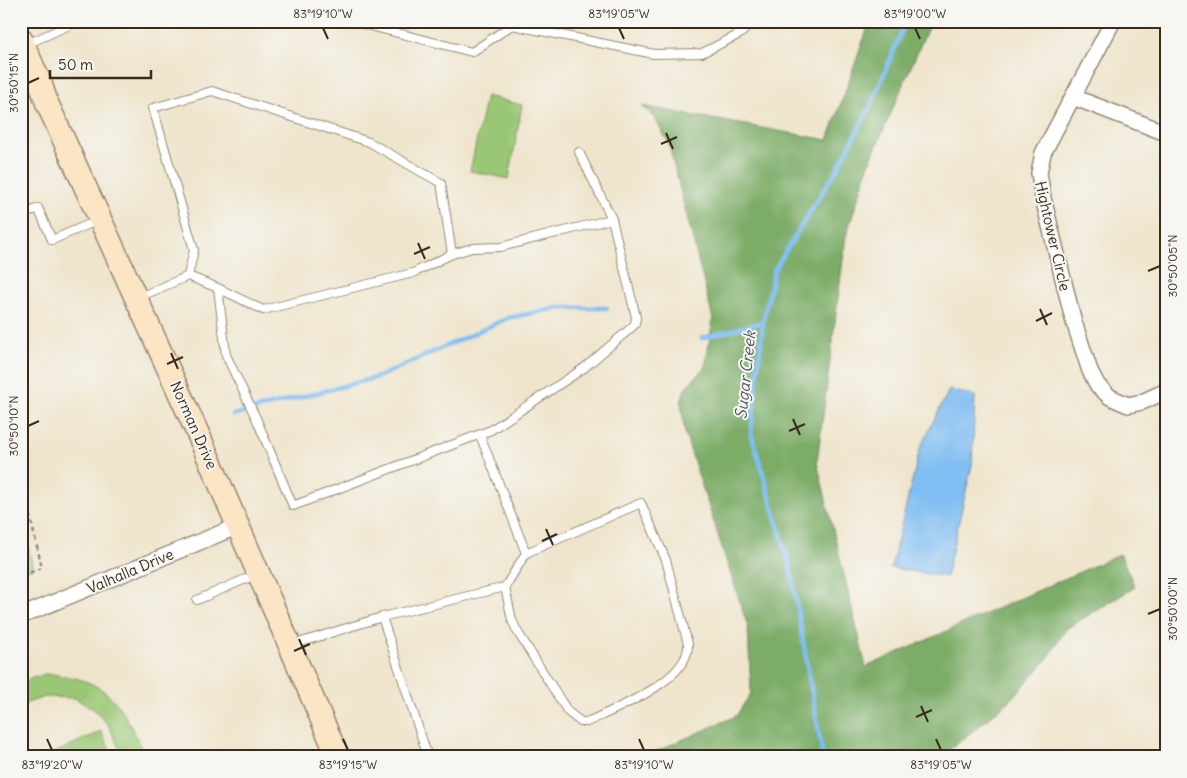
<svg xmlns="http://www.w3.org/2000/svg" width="1187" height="778" viewBox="0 0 1187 778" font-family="Delius,sans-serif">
  <rect width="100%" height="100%" fill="#f6f6f2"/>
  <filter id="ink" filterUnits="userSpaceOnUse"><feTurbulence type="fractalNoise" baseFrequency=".02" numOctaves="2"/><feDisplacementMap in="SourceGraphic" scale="10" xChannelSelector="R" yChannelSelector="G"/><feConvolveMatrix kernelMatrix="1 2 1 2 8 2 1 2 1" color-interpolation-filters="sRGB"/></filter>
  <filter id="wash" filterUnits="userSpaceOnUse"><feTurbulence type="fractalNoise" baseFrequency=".0096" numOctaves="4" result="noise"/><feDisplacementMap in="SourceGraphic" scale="20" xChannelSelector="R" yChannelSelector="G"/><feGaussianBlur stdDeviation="1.12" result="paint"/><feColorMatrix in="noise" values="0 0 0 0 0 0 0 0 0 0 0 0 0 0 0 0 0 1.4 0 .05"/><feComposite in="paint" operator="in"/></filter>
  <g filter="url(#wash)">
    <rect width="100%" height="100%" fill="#efe5cc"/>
    <path fill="#9ac775" stroke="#6a784a" d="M 486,96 L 522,105 L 509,179 L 470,171 Z
      M 21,514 L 33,568 L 21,573 Z
      M 45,674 C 109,677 122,704 145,757 L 123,757 L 109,726 L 95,710 L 75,698 L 45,697 L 27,703 L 21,707 L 21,682 Z
      M 101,731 L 113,757 L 46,757 Z"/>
    <path fill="#7bac66" stroke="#5b6b42" d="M 870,21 L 931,21 L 870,161 L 846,236 L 817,462 L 866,667 L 1120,554 L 1135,587 L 1066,629 L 1048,658 L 1013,698 L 941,757 L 643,757 L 736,716 L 751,693 L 748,627 L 685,434 L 681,402 L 685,388 L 705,367 L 713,319 L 668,142 L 653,116 L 642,106 L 828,140 Z"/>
    <path fill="#7fbdf3" stroke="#5d7488" d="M 949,390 L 975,396 L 972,465 L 946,577 L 891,568 L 920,448 Z"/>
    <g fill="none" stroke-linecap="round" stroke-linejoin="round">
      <path stroke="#7fbdf3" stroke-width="4.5" d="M 702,338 L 763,322
        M 233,415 L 378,377 L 508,318 L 558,308 L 607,308
        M 823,757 L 790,566 L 751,433 L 763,322 L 774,270 L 840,164 L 871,105 L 906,21"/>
    </g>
  </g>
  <g filter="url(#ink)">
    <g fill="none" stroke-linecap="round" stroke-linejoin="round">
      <defs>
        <path id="lane" d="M 351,21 L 472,52 L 512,25 L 654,54 L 702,53 L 740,34 L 754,21
          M 25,45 L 78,21
          M 579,152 L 612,219
          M 21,216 L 38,208 L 52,240 L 99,220
          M 612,219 L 636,317 L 635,324 L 631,328 L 584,368 L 491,430 L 293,506 L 256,418 L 226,355 L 218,288 L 263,310 L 413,273 L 452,254 L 472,248 L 501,247 Z
          M 188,276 L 194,250 L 153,108 L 212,91 L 369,142 L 441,183 L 452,254
          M 137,298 L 188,276 L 218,288
          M 480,435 L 526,553
          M 197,600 L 257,574
          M 382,617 L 428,757
          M 292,645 L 382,617 L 505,587 L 526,553 L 641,503 L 666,560 L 688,644 C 690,680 615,709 587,722 L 581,722 L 568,712 L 517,631 L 512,620 L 505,587"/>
        <path id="street" d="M 1113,21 L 1043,153 L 1039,173 L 1043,198 L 1073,319 L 1090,371 L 1098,386 L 1110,397 L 1128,405 L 1142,402 L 1166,391
          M 1073,97 L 1166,133
          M 21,616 L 238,526"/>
        <path id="secondary" d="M 21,39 L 41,85 L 47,103 L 199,436 L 338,757"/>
      </defs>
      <use href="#lane" stroke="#958875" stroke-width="10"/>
      <use href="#street" stroke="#958875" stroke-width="18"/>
      <use href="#secondary" stroke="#958875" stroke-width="25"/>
      <path stroke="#958875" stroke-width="2.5" stroke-dasharray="4 4" stroke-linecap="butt" d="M 21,492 L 29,512 L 42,568 L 21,576"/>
      <use href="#lane" stroke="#fff" stroke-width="8"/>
      <use href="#street" stroke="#fff" stroke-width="15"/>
      <use href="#secondary" stroke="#fce5c4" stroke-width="22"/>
    </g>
  </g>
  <path fill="none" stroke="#3b2a1e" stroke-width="2" d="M 323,28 L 328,39M 619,28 L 624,39M 915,28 L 920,39M 28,83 L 39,78M 666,133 L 673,149M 661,144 L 677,137M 418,243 L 425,259M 414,254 L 430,247M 1148,271 L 1160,266M 1040,309 L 1047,325M 1036,321 L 1052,313M 171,353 L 178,369M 167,364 L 183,357M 793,419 L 800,435M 28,426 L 39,421M 789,431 L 805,424M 546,529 L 553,545M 542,541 L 557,534M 1148,614 L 1160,609M 299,639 L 306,655M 294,651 L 310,644M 921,706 L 928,722M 916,717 L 932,710M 47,739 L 52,750M 343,739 L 348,750M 639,739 L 644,750M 936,739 L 941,750"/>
  <g text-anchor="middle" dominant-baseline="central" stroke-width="4" stroke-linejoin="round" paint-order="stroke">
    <g font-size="15" fill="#3b2a1e" stroke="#f6f6f2">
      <text transform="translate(1053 236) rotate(77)">Hightower Circle</text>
      <text transform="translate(194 425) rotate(66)">Norman Drive</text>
      <text transform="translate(130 571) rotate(-23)">Valhalla Drive</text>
    </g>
    <g font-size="16" font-style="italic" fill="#4f565e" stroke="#f6f6f2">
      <text transform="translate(745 375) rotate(-84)">Sugar Creek</text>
    </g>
  </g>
  <rect width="1187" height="778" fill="none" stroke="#f6f6f2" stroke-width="55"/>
  <path d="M50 70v8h101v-8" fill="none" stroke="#3b2a1e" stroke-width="2.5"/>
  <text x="58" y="70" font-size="15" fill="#3b2a1e" stroke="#f6f6f2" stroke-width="4" paint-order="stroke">50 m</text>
  <rect x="28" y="28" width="1132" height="722" fill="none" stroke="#3b2a1e" stroke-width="2"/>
  <g font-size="12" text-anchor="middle" fill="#3b2a1e">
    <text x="323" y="18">83°19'10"W</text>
    <text x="619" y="18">83°19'05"W</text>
    <text x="915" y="18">83°19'00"W</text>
    <text transform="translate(14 83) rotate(-90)" y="4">30°50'15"N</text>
    <text transform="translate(1173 266) rotate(-90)" y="4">30°50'05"N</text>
    <text transform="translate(14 426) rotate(-90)" y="4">30°50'10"N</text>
    <text transform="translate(1173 609) rotate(-90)" y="4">30°50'00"N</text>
    <text x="52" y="769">83°19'20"W</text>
    <text x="348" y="769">83°19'15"W</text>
    <text x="644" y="769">83°19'10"W</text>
    <text x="941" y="769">83°19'05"W</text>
  </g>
</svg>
